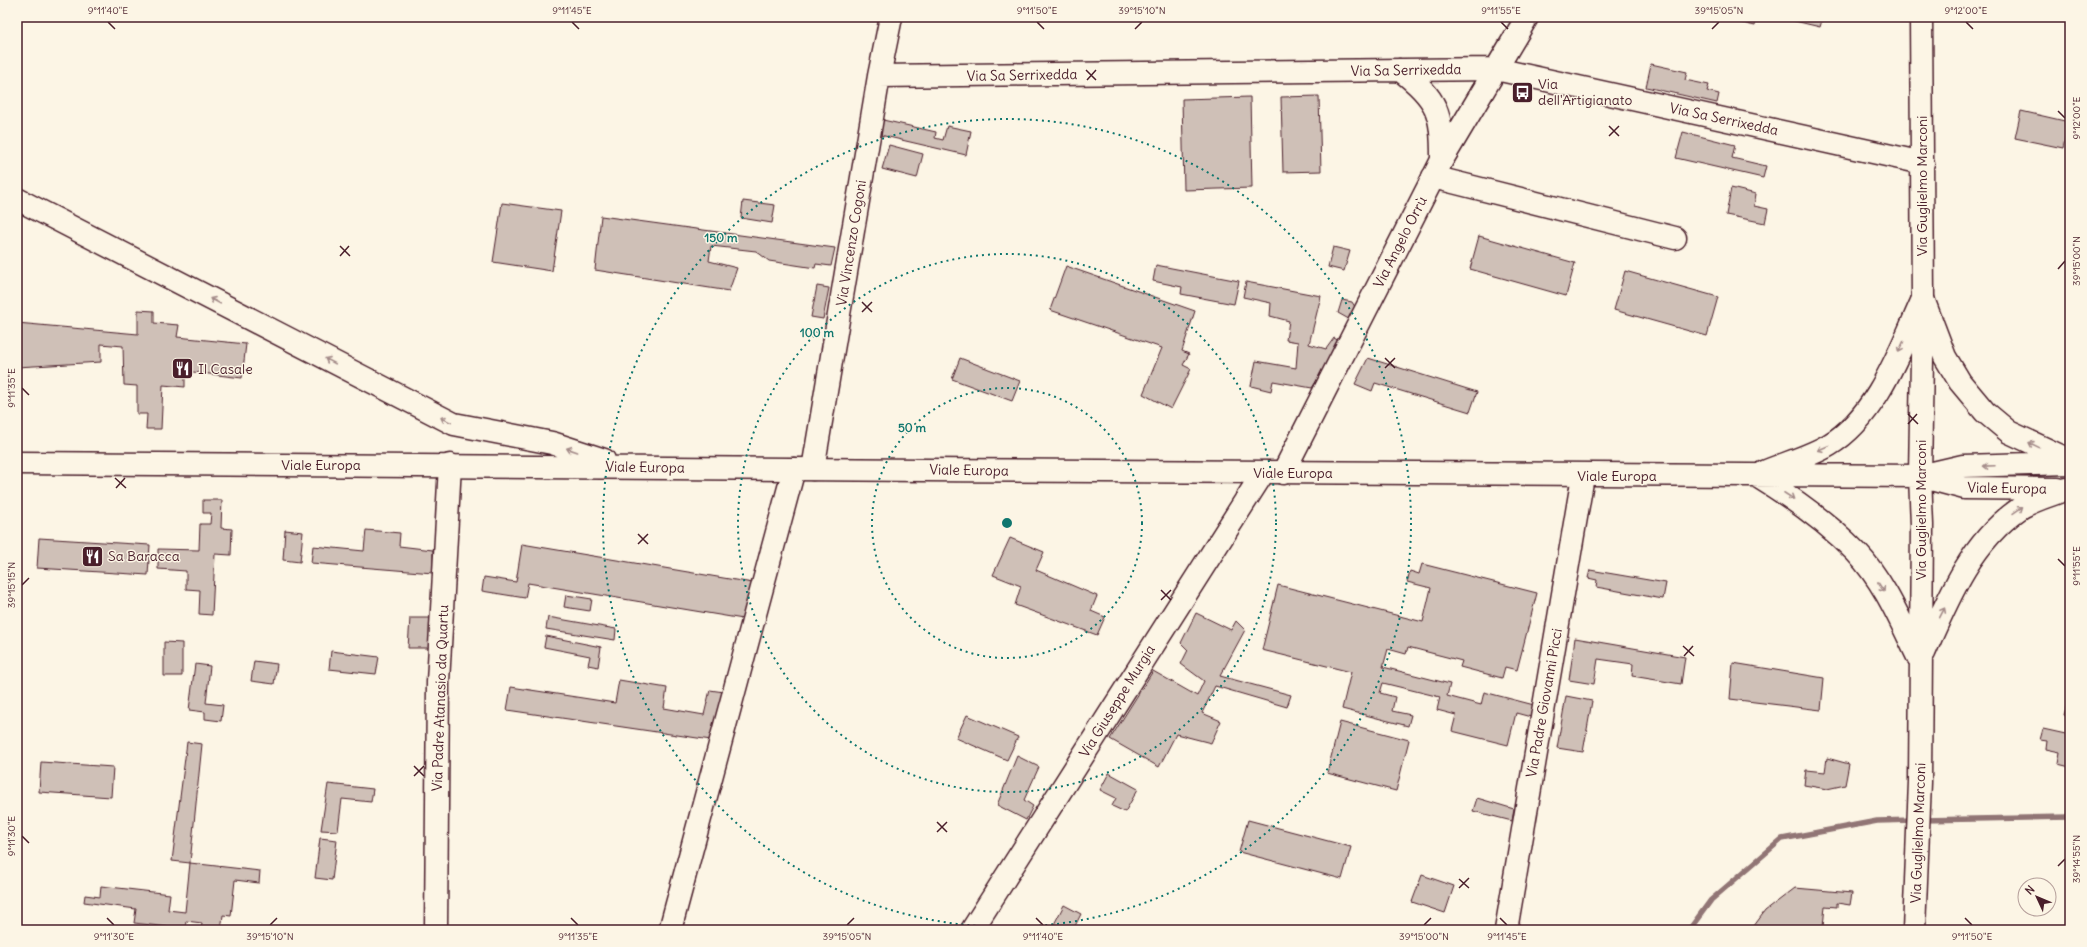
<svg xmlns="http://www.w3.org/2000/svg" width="2087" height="947" viewBox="0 0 2087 947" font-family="Delius,sans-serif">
  <rect width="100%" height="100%" fill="#fcf5e5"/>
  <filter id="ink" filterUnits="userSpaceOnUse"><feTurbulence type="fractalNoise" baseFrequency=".025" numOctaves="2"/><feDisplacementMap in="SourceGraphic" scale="8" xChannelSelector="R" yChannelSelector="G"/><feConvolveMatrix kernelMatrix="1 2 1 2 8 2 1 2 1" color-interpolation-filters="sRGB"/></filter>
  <g filter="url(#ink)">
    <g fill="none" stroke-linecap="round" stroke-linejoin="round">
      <path stroke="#917474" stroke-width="5.5" d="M 1922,820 L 2070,817
        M 1689,930 L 1711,900 L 1782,839 L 1877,821 L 1914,820"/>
    </g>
    <path fill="#cfc0b7" stroke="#4a1f2b" d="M 1718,17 L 1757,17 L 1755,26 Z
      M 1778,17 L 1823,17 L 1820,27 Z
      M 1651,64 L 1687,72 L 1685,80 L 1709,85 L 1707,91 L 1719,94 L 1717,103 L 1646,87 Z
      M 1319,96 L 1321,171 L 1283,172 L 1281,97 Z
      M 1250,97 L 1252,188 L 1184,190 L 1182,99 Z
      M 2021,111 L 2069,122 L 2063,148 L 2015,138 Z
      M 883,120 L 936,132 L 935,138 L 943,140 L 947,126 L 971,131 L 966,155 L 880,135 Z
      M 1683,132 L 1735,145 L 1732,158 L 1766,166 L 1763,178 L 1676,158 Z
      M 889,145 L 923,154 L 917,178 L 882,169 Z
      M 1731,188 L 1756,194 L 1754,206 L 1768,209 L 1765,223 L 1726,215 Z
      M 743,201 L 775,205 L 772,223 L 741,218 Z
      M 502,203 L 561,211 L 552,271 L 493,262 Z
      M 601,216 L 835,248 L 831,266 L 816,264 L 815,268 L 769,261 L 756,251 L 711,246 L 709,261 L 737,268 L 729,291 L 595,270 Z
      M 1479,236 L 1575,263 L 1566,296 L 1470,269 Z
      M 1333,247 L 1350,251 L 1344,271 L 1328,267 Z
      M 1156,265 L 1239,281 L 1234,304 L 1181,294 L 1182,287 L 1153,281 Z
      M 1066,266 L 1195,311 L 1182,351 L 1189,354 L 1183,365 L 1191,369 L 1171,409 L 1143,394 L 1162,348 L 1050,310 Z
      M 1625,271 L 1718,297 L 1707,336 L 1614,310 Z
      M 1246,282 L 1321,296 L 1309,344 L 1326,349 L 1334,338 L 1341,342 L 1312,388 L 1273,381 L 1271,391 L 1251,386 L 1256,361 L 1296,368 L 1298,342 L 1286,340 L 1289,321 L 1270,316 L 1271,303 L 1243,297 Z
      M 817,286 L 829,288 L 823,319 L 811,317 Z
      M 1342,300 L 1352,302 L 1359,313 L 1354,322 L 1338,313 Z
      M 138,310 L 154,311 L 154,323 L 179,325 L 177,337 L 246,344 L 242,378 L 185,371 L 185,387 L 163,385 L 161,429 L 146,429 L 147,414 L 137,414 L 137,386 L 124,385 L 123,346 L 101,344 L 101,362 L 17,367 L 17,323 L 138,334 Z
      M 960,358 L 1020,381 L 1012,401 L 952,379 Z
      M 1368,358 L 1477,392 L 1470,412 L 1375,383 L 1372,391 L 1355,384 Z
      M 203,500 L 222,500 L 221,528 L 232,529 L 231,555 L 215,554 L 212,615 L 199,614 L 200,590 L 186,589 L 186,571 L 158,569 L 158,549 L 199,550 L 200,524 L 210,524 L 211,513 L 203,513 Z
      M 285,530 L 303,532 L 300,562 L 283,560 Z
      M 366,530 L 400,533 L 399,546 L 433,550 L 433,573 L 311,563 L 313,546 L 364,551 Z
      M 39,538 L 150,545 L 148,575 L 37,568 Z
      M 1010,538 L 1044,552 L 1036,570 L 1097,596 L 1091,611 L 1105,617 L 1097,635 L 1015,605 L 1021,586 L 993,575 Z
      M 522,544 L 753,583 L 743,619 L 528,583 L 525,598 L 482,591 L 484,577 L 516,582 Z
      M 1422,564 L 1537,593 L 1517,670 L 1505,667 L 1502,678 L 1460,667 L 1462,661 L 1408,647 L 1406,654 L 1388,649 L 1383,667 L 1450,684 L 1447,696 L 1481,705 L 1484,692 L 1534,705 L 1531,717 L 1516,713 L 1508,745 L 1452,731 L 1456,715 L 1437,710 L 1440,697 L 1383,683 L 1380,693 L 1395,697 L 1392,711 L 1411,715 L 1408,726 L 1342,709 L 1351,672 L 1262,650 L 1278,585 L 1423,622 L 1431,588 L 1407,582 L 1410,571 L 1419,574 Z
      M 1590,570 L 1666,583 L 1663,599 L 1596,587 L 1597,580 L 1588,578 Z
      M 566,595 L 592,599 L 590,611 L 564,607 Z
      M 1196,613 L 1231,630 L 1236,621 L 1245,630 L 1220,676 L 1291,695 L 1287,707 L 1215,686 L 1202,713 L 1221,721 L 1211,743 L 1176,734 L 1159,767 L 1110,739 L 1153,671 L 1197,696 L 1204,681 L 1181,664 L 1188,650 L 1181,643 Z
      M 548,617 L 616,629 L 615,640 L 546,629 Z
      M 410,618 L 431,618 L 430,648 L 408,648 Z
      M 546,636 L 601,647 L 598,667 L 588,665 L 590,656 L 544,647 Z
      M 1575,638 L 1685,657 L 1681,684 L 1632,676 L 1633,664 L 1598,659 L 1594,684 L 1569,680 Z
      M 164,642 L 182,643 L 182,676 L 164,676 Z
      M 331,651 L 379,657 L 376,674 L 329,669 Z
      M 254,661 L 277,664 L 274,684 L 251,681 Z
      M 1733,663 L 1824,678 L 1821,710 L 1730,699 Z
      M 195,664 L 210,666 L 206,703 L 223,705 L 221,721 L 205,719 L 205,712 L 189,710 Z
      M 619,680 L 667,688 L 664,708 L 704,715 L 710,690 L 724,692 L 711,740 L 507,710 L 511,687 L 615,703 Z
      M 2070,693 L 2070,717 L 2064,715 Z
      M 1566,696 L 1592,701 L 1583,752 L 1557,748 Z
      M 967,715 L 1018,737 L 1007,760 L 956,738 Z
      M 1340,722 L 1409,740 L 1396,791 L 1327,773 Z
      M 2043,729 L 2070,735 L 2070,767 L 2058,764 L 2060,752 L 2046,749 L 2047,741 L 2040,740 Z
      M 187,742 L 202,744 L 190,863 L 172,861 Z
      M 1017,756 L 1039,767 L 1024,800 L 1033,806 L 1026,820 L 997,805 Z
      M 1827,758 L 1849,764 L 1845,785 L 1827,789 L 1804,785 L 1806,770 L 1825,772 Z
      M 41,762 L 113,767 L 111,797 L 39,792 Z
      M 1109,773 L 1138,789 L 1125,812 L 1112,806 L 1116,798 L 1100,790 Z
      M 328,784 L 373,789 L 371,802 L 342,799 L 338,831 L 321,830 Z
      M 1477,798 L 1514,809 L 1512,821 L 1473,811 Z
      M 1248,820 L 1351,847 L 1342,879 L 1239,852 Z
      M 320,838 L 337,840 L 332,880 L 315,878 Z
      M 190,863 L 260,871 L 259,883 L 235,880 L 231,916 L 223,915 L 221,930 L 201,930 L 202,923 L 186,921 L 185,929 L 134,923 L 136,909 L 84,902 L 85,895 L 100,897 L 101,886 L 170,894 L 168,910 L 185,912 Z
      M 1422,875 L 1454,886 L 1445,913 L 1412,902 Z
      M 1795,888 L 1852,893 L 1850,905 L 1837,903 L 1837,907 L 1825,906 L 1823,927 L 1847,930 L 1751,930 L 1765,911 Z
      M 1064,905 L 1081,914 L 1073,930 L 1051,930 Z"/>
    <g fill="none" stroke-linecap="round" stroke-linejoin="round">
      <defs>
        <path id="minor" d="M 1400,70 C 1438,99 1442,113 1442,159
          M 879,76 L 1496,69 L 1923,163
          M 1433,177 L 1675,238
          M 813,469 L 879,76 L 891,17
          M 1283,473 L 1442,160 L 1527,17
          M 1920,476 L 1923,299 L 1921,17
          M 436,930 L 438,682 L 450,465
          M 670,930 L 794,469
          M 972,930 L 1263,473
          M 1506,930 L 1583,476"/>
        <path id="major" d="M 17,199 L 454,424 L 552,443 L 604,460
          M 1923,299 L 1945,357 L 1960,382 L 1985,412 L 2009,432 L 2069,460
          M 17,463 C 651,466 1286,475 1920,476 L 1963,466 L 2070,463
          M 1764,472 C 1785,463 1809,457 1829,445 C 1877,417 1901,347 1923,299
          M 1757,476 C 1793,498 1827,522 1856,552 C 1884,581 1901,622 1918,657
          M 1923,477 L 1964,488 L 2058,489
          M 1924,653 C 1947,601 1970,543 2019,509 C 2032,500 2052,495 2067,489
          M 1914,930 L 1920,782 L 1922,525 L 1920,476"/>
      </defs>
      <use href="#minor" stroke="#4a1f2b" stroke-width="25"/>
      <use href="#major" stroke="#4a1f2b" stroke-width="25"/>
      <use href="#minor" stroke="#fcf5e5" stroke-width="22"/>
      <use href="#major" stroke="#fcf5e5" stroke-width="22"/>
    </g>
    <defs><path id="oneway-shaft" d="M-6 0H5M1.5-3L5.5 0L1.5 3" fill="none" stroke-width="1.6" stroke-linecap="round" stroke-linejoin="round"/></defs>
    <g stroke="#a38a88">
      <use href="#oneway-shaft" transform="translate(215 301) rotate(-152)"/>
      <use href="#oneway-shaft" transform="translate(1901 347) rotate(115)"/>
      <use href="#oneway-shaft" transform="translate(330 361) rotate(-152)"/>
      <use href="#oneway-shaft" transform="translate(446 420) rotate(-154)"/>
      <use href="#oneway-shaft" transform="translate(2034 445) rotate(-154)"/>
      <use href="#oneway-shaft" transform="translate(1823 448) rotate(157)"/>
      <use href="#oneway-shaft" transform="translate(572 450) rotate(-161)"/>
      <use href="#oneway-shaft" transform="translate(1989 466) rotate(178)"/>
      <use href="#oneway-shaft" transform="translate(1789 496) rotate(33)"/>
      <use href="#oneway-shaft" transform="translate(2018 510) rotate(-35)"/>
      <use href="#oneway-shaft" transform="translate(1881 587) rotate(57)"/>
      <use href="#oneway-shaft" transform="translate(1942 613) rotate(-63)"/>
    </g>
  </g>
  <path fill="none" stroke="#4a1f2b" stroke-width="1.5" d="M 108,22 L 115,29M 572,22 L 579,29M 1037,22 L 1044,29M 1501,22 L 1508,29M 1966,22 L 1973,29M 1135,29 L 1142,22M 1712,29 L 1719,22M 1086,70 L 1096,80M 1087,80 L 1096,70M 2058,111 L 2065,118M 1609,126 L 1619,136M 1609,136 L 1619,126M 340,246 L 350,256M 340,256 L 349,246M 2058,269 L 2065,261M 862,302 L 872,312M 862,312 L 872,302M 1385,358 L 1395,368M 1385,368 L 1395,358M 22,388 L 29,395M 1908,414 L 1918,424M 1908,424 L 1917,414M 115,478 L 126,488M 116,488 L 125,478M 638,534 L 648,544M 638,544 L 648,534M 2058,559 L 2065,566M 22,585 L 29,578M 1161,590 L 1171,600M 1161,600 L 1171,590M 1683,646 L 1694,656M 1684,656 L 1693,646M 414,766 L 424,776M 414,776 L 424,766M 937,822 L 947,832M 937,832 L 947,822M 22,836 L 29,843M 2058,866 L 2065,859M 1459,879 L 1469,888M 1459,888 L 1469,878M 107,918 L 114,925M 571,918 L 578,925M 1036,918 L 1043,925M 1500,918 L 1507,925M 1965,918 L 1972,925M 270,925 L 277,918M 847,925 L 854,918M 1424,925 L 1431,918"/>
  <g fill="none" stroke="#0f766e" stroke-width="2" stroke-dasharray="2 4">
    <circle cx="1007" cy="523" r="135"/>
    <circle cx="1007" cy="523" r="269"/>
    <circle cx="1007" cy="523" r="404"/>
  </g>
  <defs>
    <symbol id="bus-square" viewBox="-11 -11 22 22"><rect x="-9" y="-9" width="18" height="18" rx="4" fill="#4a1f2b" stroke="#fcf5e5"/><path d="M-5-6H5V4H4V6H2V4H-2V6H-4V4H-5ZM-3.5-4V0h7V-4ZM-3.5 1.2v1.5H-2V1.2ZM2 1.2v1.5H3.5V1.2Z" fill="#fff"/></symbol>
    <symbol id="restaurant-square" viewBox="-11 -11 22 22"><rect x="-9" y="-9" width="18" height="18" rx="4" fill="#4a1f2b" stroke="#fcf5e5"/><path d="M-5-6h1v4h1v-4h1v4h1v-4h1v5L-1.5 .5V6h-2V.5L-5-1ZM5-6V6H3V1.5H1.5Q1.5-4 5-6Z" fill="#fff"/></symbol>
  </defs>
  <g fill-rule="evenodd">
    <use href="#bus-square" x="1510" y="80" width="25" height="25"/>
    <use href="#restaurant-square" x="170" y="356" width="25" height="25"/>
    <use href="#restaurant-square" x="80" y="544" width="25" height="25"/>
  </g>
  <g text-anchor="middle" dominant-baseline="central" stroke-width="3" stroke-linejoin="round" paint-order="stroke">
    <g font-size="14" fill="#4a1f2b" stroke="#fcf5e5">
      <text transform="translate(1406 70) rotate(-1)">Via Sa Serrixedda</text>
      <text transform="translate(1022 75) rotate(-1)">Via Sa Serrixedda</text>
      <text transform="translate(1724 119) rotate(12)">Via Sa Serrixedda</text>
      <text transform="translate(1922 186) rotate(-90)">Via Guglielmo Marconi</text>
      <text transform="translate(1400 242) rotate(-63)">Via Angelo Orrù</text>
      <text transform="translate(851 243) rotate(-81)">Via Vincenzo Cogoni</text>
      <text x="321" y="465">Viale Europa</text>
      <text transform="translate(645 467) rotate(1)">Viale Europa</text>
      <text transform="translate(969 470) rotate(1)">Viale Europa</text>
      <text x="1293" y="473">Viale Europa</text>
      <text x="1617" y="476">Viale Europa</text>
      <text transform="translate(2007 488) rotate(1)">Viale Europa</text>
      <text transform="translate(1921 510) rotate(-90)">Via Guglielmo Marconi</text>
      <text transform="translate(440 698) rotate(-88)">Via Padre Atanasio da Quartu</text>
      <text transform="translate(1117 701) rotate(-58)">Via Giuseppe Murgia</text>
      <text transform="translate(1544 703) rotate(-80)">Via Padre Giovanni Picci</text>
      <text transform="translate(1918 833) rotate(-88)">Via Guglielmo Marconi</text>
    </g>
    <g font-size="14" fill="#4a1f2b" stroke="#fcf5e5" text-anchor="start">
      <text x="1538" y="84">Via<tspan x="1538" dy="16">dell'Artigianato</tspan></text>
      <text x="198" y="369">Il Casale</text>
      <text x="108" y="556">Sa Baracca</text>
    </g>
  </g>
  <circle cx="1007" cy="523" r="6" fill="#0f766e" stroke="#fcf5e5" stroke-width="2"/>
  <g font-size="12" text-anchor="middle" font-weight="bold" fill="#0f766e" stroke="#fcf5e5" stroke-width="3" stroke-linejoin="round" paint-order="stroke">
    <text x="721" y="242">150 m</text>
    <text x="817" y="337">100 m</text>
    <text x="912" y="432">50 m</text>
  </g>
  <rect width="2087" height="947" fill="none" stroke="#fcf5e5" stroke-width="44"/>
  <g transform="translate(2037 897) rotate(314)"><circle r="19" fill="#fcf5e5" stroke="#b59f9b"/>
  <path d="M0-3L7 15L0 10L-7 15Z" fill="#4a1f2b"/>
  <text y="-6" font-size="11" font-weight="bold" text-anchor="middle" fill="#4a1f2b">N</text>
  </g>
  <rect x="22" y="22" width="2043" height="903" fill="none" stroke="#4a1f2b" stroke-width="1.5"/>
  <g font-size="10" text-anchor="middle" fill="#4a1f2b">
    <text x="108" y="14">9°11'40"E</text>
    <text x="572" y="14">9°11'45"E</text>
    <text x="1037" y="14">9°11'50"E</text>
    <text x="1142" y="14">39°15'10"N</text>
    <text x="1501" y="14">9°11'55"E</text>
    <text x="1719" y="14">39°15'05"N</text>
    <text x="1966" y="14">9°12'00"E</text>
    <text transform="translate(2076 118) rotate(-90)" y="4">9°12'00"E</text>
    <text transform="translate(2076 261) rotate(-90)" y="4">39°15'00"N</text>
    <text transform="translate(11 388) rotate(-90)" y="4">9°11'35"E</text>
    <text transform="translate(2076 566) rotate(-90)" y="4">9°11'55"E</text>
    <text transform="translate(11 585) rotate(-90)" y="4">39°15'15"N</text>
    <text transform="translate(11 836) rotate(-90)" y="4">9°11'30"E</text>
    <text transform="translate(2076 859) rotate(-90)" y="4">39°14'55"N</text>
    <text x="114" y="940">9°11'30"E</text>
    <text x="270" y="940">39°15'10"N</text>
    <text x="578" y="940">9°11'35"E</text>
    <text x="847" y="940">39°15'05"N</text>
    <text x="1043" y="940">9°11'40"E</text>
    <text x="1424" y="940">39°15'00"N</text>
    <text x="1507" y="940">9°11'45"E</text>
    <text x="1972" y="940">9°11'50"E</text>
  </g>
</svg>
